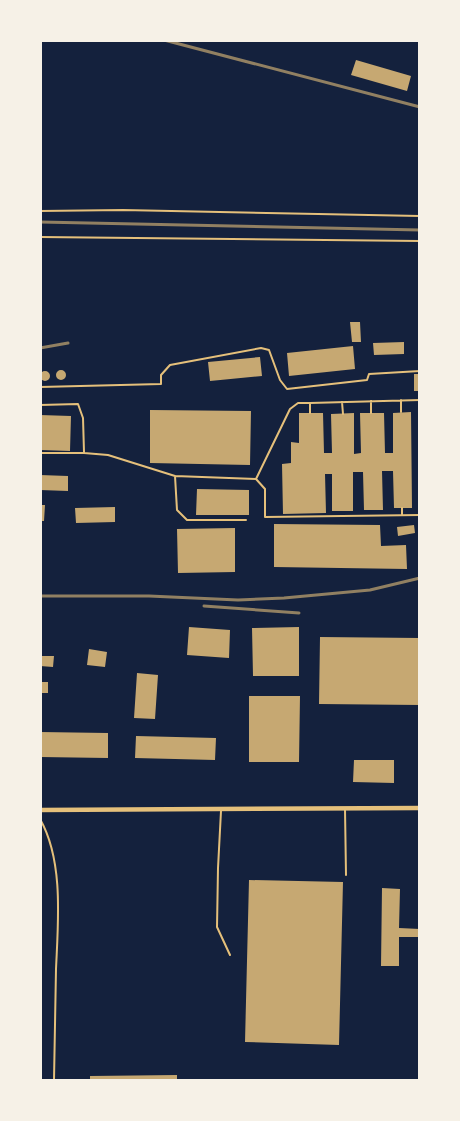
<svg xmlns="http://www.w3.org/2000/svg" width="460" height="1121" viewBox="0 0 460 1121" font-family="Inter,sans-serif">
  <rect width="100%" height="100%" fill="#14213d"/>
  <path fill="#c6a872" d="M 356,60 L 411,76 L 407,91 L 351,75 Z
    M 350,322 L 360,322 L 361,342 L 352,342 Z
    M 404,342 L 404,354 L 374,355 L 373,343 Z
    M 353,346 L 355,369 L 289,376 L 287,353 Z
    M 260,357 L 262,376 L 210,381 L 208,362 Z
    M56 375a5 5 0 1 1 10 0a5 5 0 1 1-10 0Z
    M40 376a5 5 0 1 1 10 0a5 5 0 1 1-10 0Z
    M 414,374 L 420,374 L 420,391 L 414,391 Z
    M 150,410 L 251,411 L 250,465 L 150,463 Z
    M 411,412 L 412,508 L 394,508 L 393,471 L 382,471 L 383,510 L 364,510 L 363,472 L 353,472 L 353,511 L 332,511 L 332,474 L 325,474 L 326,513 L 283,514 L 282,464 L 291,463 L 291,442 L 299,443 L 299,413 L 323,413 L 324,453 L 332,453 L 331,414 L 354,413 L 354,454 L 361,453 L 360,413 L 384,413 L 385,453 L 393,453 L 393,413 Z
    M 40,415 L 71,416 L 70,451 L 40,450 Z
    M 40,475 L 68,476 L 68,491 L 40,490 Z
    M 197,489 L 249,490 L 249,515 L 196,515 Z
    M 40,505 L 45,505 L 44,521 L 40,521 Z
    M 115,507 L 115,522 L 76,523 L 75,508 Z
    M 274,524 L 380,525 L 381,546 L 406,545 L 407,569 L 274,567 Z
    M 414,525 L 415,533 L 398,536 L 397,527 Z
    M 235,528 L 235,572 L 178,573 L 177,529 Z
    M 189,627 L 230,630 L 229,658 L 187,655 Z
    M 299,627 L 299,676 L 253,676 L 252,628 Z
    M 320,637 L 420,638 L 420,705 L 319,704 Z
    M 89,649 L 107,652 L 105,667 L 87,665 Z
    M 40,656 L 54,656 L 53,667 L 40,666 Z
    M 137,673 L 158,675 L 155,719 L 134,718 Z
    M 40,682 L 48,682 L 48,693 L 40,693 Z
    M 249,696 L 300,696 L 299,762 L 249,762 Z
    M 40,732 L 108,733 L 108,758 L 40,757 Z
    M 136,736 L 216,738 L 215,760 L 135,758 Z
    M 354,760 L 394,760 L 394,783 L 353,782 Z
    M 249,880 L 343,882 L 339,1045 L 245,1042 Z
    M 382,888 L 400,889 L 399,928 L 420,929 L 420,937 L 399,937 L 399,966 L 381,966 Z
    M 177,1075 L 177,1080 L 90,1080 L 90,1076 Z"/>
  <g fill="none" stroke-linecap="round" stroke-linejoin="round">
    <path stroke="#e5c07b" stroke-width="2" d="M 40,211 L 123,210 L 420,216
      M 40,237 L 420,241
      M 40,387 L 161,384 L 161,375 L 170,365 L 261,348 L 269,350 L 280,380 L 287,389 L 367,380 L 369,374 L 420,371
      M 401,400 L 401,412
      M 371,401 L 371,413
      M 342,402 L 343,414
      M 310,403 L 310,413
      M 40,405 L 78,404 L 83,418 L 84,452
      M 40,453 L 84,453 L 108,455 L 175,476
      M 256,479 L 290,409 L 298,403 L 310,403 L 420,400
      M 402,508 L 402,515
      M 246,520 L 187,520 L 177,510 L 175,476 L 256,479 L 265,489 L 265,517 L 420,515
      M 345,809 L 346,875
      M 221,811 L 218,868 L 217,927 L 230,955
      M 40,819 C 64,861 58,923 56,969 C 55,1006 55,1043 54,1080"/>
    <path stroke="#e5c07b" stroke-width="4.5" d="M 40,810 L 420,808"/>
    <path stroke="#918062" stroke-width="3" d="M 164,40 L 420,107
      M 40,222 L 420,230
      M 40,348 L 68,343
      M 40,596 L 149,596 L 238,600 L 284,598 L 370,590 L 420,578
      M 204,606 L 299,613"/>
  </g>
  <rect width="460" height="1121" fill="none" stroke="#f6f1e7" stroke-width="84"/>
</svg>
